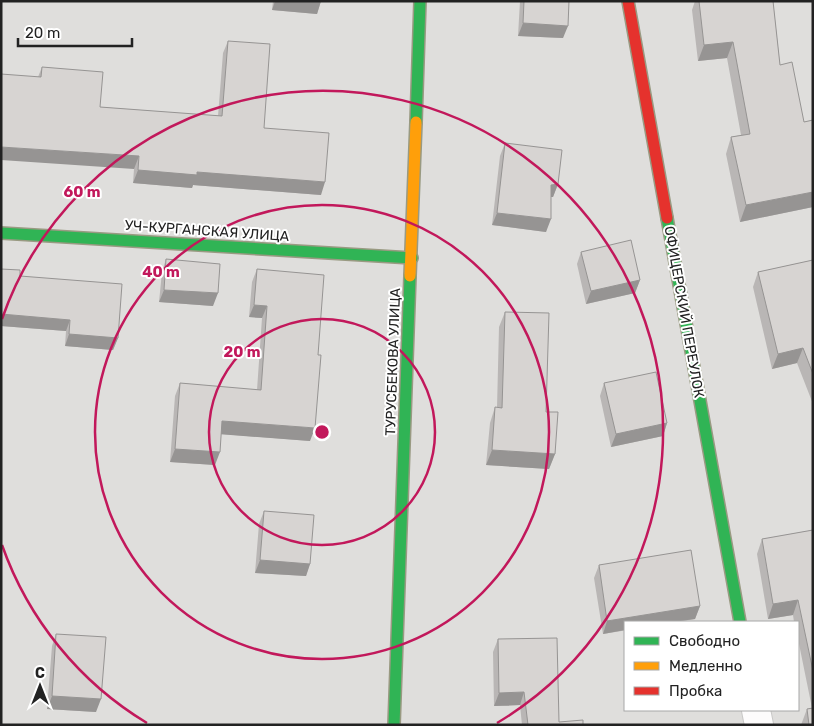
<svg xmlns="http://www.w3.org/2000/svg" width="814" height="726" viewBox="0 0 814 726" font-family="Rubik,sans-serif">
  <rect width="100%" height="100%" fill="#f0eeeb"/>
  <path fill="#dfdedc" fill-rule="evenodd" d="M 1,1 L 813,1 L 813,725 L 1,725 ZM 625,622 L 798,622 L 798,710 L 625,710 Z"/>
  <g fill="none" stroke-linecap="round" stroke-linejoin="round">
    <defs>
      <path id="street" d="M 756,710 L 759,725"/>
      <path id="fast" d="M 416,122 L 420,1
        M 667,218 L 740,622
        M 1,233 L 412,258
        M 394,725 L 410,276"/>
      <path id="slow" d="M 410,276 L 416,122"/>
      <path id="jam" d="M 628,1 L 667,218"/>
    </defs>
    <use href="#street" stroke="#c9c8c7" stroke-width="30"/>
    <use href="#fast" stroke="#999a82" stroke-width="14"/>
    <use href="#slow" stroke="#999a82" stroke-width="14"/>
    <use href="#jam" stroke="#999a82" stroke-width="14"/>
    <use href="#street" stroke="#fdfcfc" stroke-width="28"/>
    <use href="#fast" stroke="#30b455" stroke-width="11"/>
    <use href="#slow" stroke="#ff9f0a" stroke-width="11"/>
    <use href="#jam" stroke="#e5322d" stroke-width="11"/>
  </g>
  <path fill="#b9b6b5" d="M 273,1 L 321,1 L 317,14 L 272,10 Z
    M 520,1 L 569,1 L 563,38 L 518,36 Z
    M 695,1 L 773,1 L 780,65 L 804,122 L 813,120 L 813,207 L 740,222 L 726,154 L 731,137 L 741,135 L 727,58 L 698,61 L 692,10 Z
    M 228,41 L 264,128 L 321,195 L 193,185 L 192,188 L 133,183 L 134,169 L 38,77 L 42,67 L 100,107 L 218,116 L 223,53 Z
    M 505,143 L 558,184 L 553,197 L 551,197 L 546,232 L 492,225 L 500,156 Z
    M 581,252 L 640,280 L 635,293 L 586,304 L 577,264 Z
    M 166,259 L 213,306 L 159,302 L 162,272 Z
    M 813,260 L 813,404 L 797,363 L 772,369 L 753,287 L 758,272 Z
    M 1,269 L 20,276 L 118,338 L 113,350 L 65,346 L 66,331 L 1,326 Z
    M 257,269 L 310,441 L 221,434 L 215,465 L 170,462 L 175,396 L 180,383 L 257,390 L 262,318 L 249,317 L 252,282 Z
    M 505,312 L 546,412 L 555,454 L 549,469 L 486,465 L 490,423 L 495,407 L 497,408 L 499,327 Z
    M 604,383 L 667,423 L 663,436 L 611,447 L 600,396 Z
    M 264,511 L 310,564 L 306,576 L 255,573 L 259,524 Z
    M 813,530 L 813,725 L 801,725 L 807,709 L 812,708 L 798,639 L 798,622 L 794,622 L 793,615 L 768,619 L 757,554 L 762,539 Z
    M 599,565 L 700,606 L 695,619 L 603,634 L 594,578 Z
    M 56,634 L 96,712 L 47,709 L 52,646 Z
    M 498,639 L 559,722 L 583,725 L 522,725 L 520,705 L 494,706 L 493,652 Z"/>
  <path fill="#969493" d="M 275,1 L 321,1 L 317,14 L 272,10 Z
    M 523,23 L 568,26 L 563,38 L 518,36 Z
    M 733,42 L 727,58 L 698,61 L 704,45 Z
    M 1,147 L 139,156 L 134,169 L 1,160 Z
    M 138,170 L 197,172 L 325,182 L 321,195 L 193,185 L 192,188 L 133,183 Z
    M 558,184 L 553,197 L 547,197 L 551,185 Z
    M 813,192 L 813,207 L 740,222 L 746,205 Z
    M 497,213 L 551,219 L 546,232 L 492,225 Z
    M 640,280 L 635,293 L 586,304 L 591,291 Z
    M 164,290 L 218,293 L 213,306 L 159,302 Z
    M 254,305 L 267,306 L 262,318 L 249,317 Z
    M 1,314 L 70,320 L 66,331 L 1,326 Z
    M 69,334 L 118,338 L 113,350 L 65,346 Z
    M 803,348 L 797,363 L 772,369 L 778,354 Z
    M 222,421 L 315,428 L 310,441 L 218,434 Z
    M 667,423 L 663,436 L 611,447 L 616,434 Z
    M 175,449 L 220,452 L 215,465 L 170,462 Z
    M 492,450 L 555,454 L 549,469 L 486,465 Z
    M 260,560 L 310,564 L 306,576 L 255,573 Z
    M 798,600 L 793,615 L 768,619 L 773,604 Z
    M 700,606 L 695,619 L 673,622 L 625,622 L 625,630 L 603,634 L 607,621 Z
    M 524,692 L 520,705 L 494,706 L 499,693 Z
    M 52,696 L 101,699 L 96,712 L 47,709 Z"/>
  <path fill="#d7d4d2" stroke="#969493" d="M 524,1 L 569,1 L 568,26 L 523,23 Z
    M 699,1 L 773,1 L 780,65 L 792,62 L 804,122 L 813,120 L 813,192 L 746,205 L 731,137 L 750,134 L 733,42 L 704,45 Z
    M 228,41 L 270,44 L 264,128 L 329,133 L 325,182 L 197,172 L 197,175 L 138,170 L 139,156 L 1,147 L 1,74 L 41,77 L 42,67 L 103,72 L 100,107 L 222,116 Z
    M 505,143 L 562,150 L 558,184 L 551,185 L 551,219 L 497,213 Z
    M 631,240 L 640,280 L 591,291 L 581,252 Z
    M 166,259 L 220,264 L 218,293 L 164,290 Z
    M 813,260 L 813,374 L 803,348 L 778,354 L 758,272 Z
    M 1,269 L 20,270 L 20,276 L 122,284 L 118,338 L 69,334 L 70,320 L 1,314 Z
    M 257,269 L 324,275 L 318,355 L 321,355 L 315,428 L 222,421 L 220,452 L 175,449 L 180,383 L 261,390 L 267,306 L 254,305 Z
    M 505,312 L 549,313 L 546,412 L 558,412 L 555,454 L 492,450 L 495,407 L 502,408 Z
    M 656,372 L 667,423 L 616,434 L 604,383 Z
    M 264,511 L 314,515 L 310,564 L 260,560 Z
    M 813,530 L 813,671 L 798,600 L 773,604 L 762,539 Z
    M 691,550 L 700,606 L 607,621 L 599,565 Z
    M 56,634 L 106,637 L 101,699 L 52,696 Z
    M 557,638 L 559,722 L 583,720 L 583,725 L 528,725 L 524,692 L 499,693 L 498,639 Z
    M 813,708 L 813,725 L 809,725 L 807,709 Z"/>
  <g fill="none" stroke="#c2185b" stroke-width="2.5">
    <circle cx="322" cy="432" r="113"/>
    <circle cx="322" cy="432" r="227"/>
    <path d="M147 723A340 340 0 0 1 2 545M2 319A340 340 0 1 1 497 723"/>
  </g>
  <g text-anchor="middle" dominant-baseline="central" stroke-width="4" stroke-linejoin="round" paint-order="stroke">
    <g font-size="14" fill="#222" stroke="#fff">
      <text transform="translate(207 231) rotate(4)">УЧ-КУРГАНСКАЯ УЛИЦА</text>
      <text transform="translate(684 312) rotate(80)">ОФИЦЕРСКИЙ ПЕРЕУЛОК</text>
      <text transform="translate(393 362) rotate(-88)">ТУРУСБЕКОВА УЛИЦА</text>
    </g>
  </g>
  <circle cx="322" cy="432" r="8" fill="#c2185b" stroke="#fff" stroke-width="2.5"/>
  <g font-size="15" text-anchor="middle" font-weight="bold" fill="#c2185b" stroke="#fff" stroke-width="4" stroke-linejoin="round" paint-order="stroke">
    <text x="82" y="197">60 m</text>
    <text x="161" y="277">40 m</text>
    <text x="242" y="357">20 m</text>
  </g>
  <rect width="814" height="726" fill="none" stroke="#222222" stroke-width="5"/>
  <rect x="624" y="621" width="175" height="90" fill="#ffffff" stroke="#a7a7a7"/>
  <rect x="634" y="637" width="25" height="8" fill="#30b455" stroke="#a7a7a7"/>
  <text x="669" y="646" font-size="15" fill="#222222">Свободно</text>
  <rect x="634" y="662" width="25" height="8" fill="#ff9f0a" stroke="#a7a7a7"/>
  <text x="669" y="671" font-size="15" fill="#222222">Медленно</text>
  <rect x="634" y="687" width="25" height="8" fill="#e5322d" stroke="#a7a7a7"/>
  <text x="669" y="696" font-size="15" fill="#222222">Пробка</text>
  <g transform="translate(40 686)" stroke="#ffffff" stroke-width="4" paint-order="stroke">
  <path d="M0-4L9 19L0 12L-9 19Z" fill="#222222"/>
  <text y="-8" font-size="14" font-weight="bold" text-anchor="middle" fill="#222222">С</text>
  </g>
  <path d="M18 38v8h114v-8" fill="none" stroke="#222222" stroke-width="2.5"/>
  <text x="25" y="38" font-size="15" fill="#222222" stroke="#ffffff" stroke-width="4" paint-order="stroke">20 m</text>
</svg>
